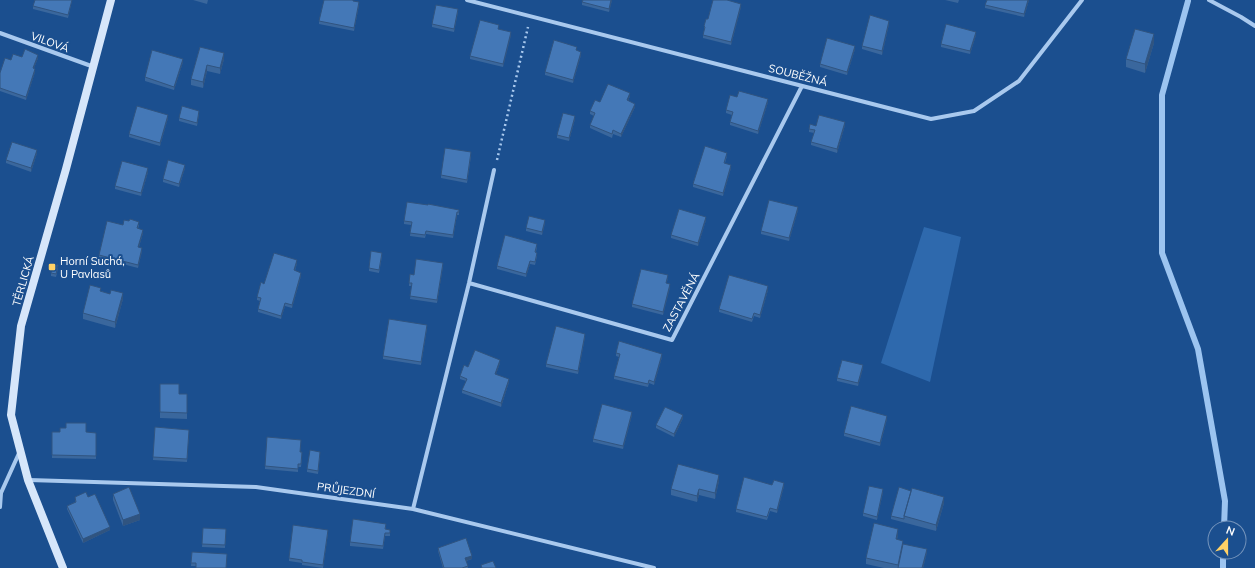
<svg xmlns="http://www.w3.org/2000/svg" width="1255" height="568" viewBox="0 0 1255 568" font-family="Mulish,sans-serif">
  <rect width="100%" height="100%" fill="#1b4f8f"/>
  <path fill="#2e69ad" d="M 924,227 L 961,237 L 930,382 L 881,363 Z"/>
  <g fill="none" stroke-linecap="round" stroke-linejoin="round">
    <path stroke="#9cc4f0" stroke-width="6" d="M 1188,1 L 1162,95 L 1162,253 L 1198,349 L 1225,501 L 1224,528
      M 1223,568 L 1223,552"/>
    <path stroke="#a9c9ee" stroke-width="2.5" stroke-dasharray="2 3" stroke-linecap="butt" d="M 497,160 L 528,27"/>
    <path stroke="#a9c9ee" stroke-width="4" d="M 467,0 L 931,119 L 974,111 L 1019,81 L 1082,0
      M 1209,0 L 1241,17 L 1255,26
      M 0,33 L 94,67
      M 469,283 L 672,340 L 802,86
      M 29,480 L 256,487 L 413,509 L 654,568
      M 0,507 L 1,493 L 20,451
      M 413,509 L 469,283 L 494,170"/>
    <path stroke="#d6e6fa" stroke-width="8" d="M 63,568 L 28,480 L 11,415 L 21,326 L 66,169 L 111,0"/>
  </g>
  <path fill="#3a679d" d="M 72,0 L 68,18 L 33,9 L 33,6 Z
    M 193,0 L 208,0 L 207,4 Z
    M 612,0 L 609,12 L 582,5 L 582,2 Z
    M 945,0 L 959,0 L 958,3 Z
    M 1029,0 L 1024,17 L 985,8 L 985,5 Z
    M 359,5 L 354,31 L 319,24 L 319,21 Z
    M 741,7 L 731,45 L 703,38 L 703,35 L 705,30 L 704,30 L 704,26 L 708,19 Z
    M 458,12 L 454,32 L 432,27 L 432,24 Z
    M 889,24 L 882,55 L 862,49 L 862,46 Z
    M 499,29 L 511,35 L 503,67 L 470,59 L 470,56 Z
    M 976,35 L 970,54 L 941,47 L 941,44 Z
    M 1154,43 L 1145,73 L 1126,67 L 1126,59 Z
    M 200,47 L 224,59 L 220,74 L 207,71 L 203,88 L 191,85 L 191,79 Z
    M 855,49 L 847,75 L 820,67 L 820,64 Z
    M 577,51 L 581,55 L 573,83 L 545,75 L 545,72 Z
    M 22,57 L 38,58 L 34,68 L 35,72 L 26,100 L 0,91 L 0,73 Z
    M 183,62 L 174,90 L 145,81 L 145,77 Z
    M 630,96 L 628,101 L 635,107 L 621,137 L 613,134 L 612,138 L 590,128 L 590,125 L 594,116 L 590,114 L 590,111 L 600,102 Z
    M 737,97 L 768,102 L 758,134 L 730,125 L 730,122 L 732,115 L 726,113 L 726,110 Z
    M 199,114 L 197,126 L 179,121 L 179,118 Z
    M 168,118 L 160,146 L 129,137 L 129,134 Z
    M 575,119 L 569,141 L 557,138 L 557,135 Z
    M 845,125 L 837,153 L 811,145 L 811,142 L 814,133 L 809,132 L 809,129 Z
    M 37,153 L 31,172 L 6,163 L 6,160 Z
    M 471,156 L 467,183 L 441,178 L 441,175 Z
    M 727,156 L 725,163 L 731,168 L 723,196 L 693,187 L 693,184 Z
    M 185,168 L 179,187 L 163,182 L 163,179 Z
    M 148,172 L 141,196 L 115,189 L 115,186 Z
    M 459,210 L 459,215 L 457,215 L 453,238 L 426,234 L 425,238 L 410,236 L 411,225 L 404,224 L 404,221 Z
    M 798,210 L 789,241 L 761,234 L 761,231 Z
    M 706,220 L 698,246 L 671,238 L 671,235 Z
    M 545,223 L 542,235 L 526,231 L 526,228 Z
    M 123,225 L 139,225 L 138,229 L 143,233 L 139,247 L 142,251 L 138,268 L 99,258 L 99,255 Z
    M 537,247 L 536,252 L 537,256 L 535,265 L 530,264 L 526,277 L 497,269 L 497,266 Z
    M 382,256 L 379,273 L 369,271 L 369,268 Z
    M 297,263 L 295,271 L 301,276 L 292,308 L 285,306 L 281,319 L 258,312 L 258,309 L 260,301 L 257,300 L 257,297 L 264,284 Z
    M 443,266 L 437,303 L 410,299 L 412,286 L 409,286 L 409,283 L 414,275 Z
    M 58,268 L 56,277 L 51,276 L 51,273 Z
    M 668,279 L 666,283 L 670,287 L 663,315 L 632,307 L 632,304 Z
    M 768,290 L 760,318 L 754,316 L 752,322 L 719,312 L 719,309 Z
    M 101,291 L 123,299 L 115,328 L 83,319 L 83,313 Z
    M 427,328 L 421,365 L 383,359 L 383,356 Z
    M 585,337 L 578,374 L 546,367 L 546,364 Z
    M 616,353 L 662,357 L 654,385 L 649,383 L 648,387 L 614,379 L 614,376 L 619,357 L 616,356 Z
    M 500,363 L 496,374 L 509,382 L 501,407 L 462,393 L 462,390 L 466,381 L 460,379 L 460,376 L 468,367 Z
    M 863,368 L 858,386 L 837,381 L 837,378 Z
    M 160,384 L 179,394 L 187,394 L 187,419 L 160,418 Z
    M 632,415 L 623,449 L 593,442 L 593,439 Z
    M 683,418 L 674,437 L 656,428 L 656,425 Z
    M 887,419 L 880,446 L 844,436 L 844,433 Z
    M 155,427 L 189,430 L 187,462 L 153,460 Z
    M 52,432 L 96,433 L 96,459 L 52,458 Z
    M 300,452 L 302,455 L 301,467 L 298,467 L 298,472 L 265,469 L 265,466 Z
    M 320,455 L 318,474 L 307,472 L 307,469 Z
    M 719,481 L 715,499 L 699,495 L 697,502 L 671,495 L 671,489 Z
    M 772,485 L 784,486 L 777,513 L 770,511 L 767,520 L 736,512 L 736,509 Z
    M 883,492 L 877,520 L 863,516 L 863,513 Z
    M 113,494 L 140,520 L 123,526 L 113,500 Z
    M 75,497 L 88,497 L 110,530 L 83,543 L 67,509 L 67,506 L 75,502 Z
    M 944,503 L 936,531 L 891,519 L 891,516 Z
    M 386,527 L 386,529 L 390,533 L 390,536 L 385,536 L 383,549 L 350,546 L 350,542 Z
    M 203,528 L 226,529 L 225,548 L 202,547 Z
    M 328,533 L 323,568 L 302,565 L 302,563 L 289,561 L 289,558 Z
    M 898,535 L 897,539 L 903,544 L 927,552 L 923,568 L 884,568 L 866,564 L 866,558 Z
    M 438,548 L 472,559 L 466,561 L 468,568 L 443,568 L 438,551 Z
    M 192,552 L 227,554 L 196,566 L 191,566 Z"/>
  <path fill="#305480" d="M 611,0 L 612,0 L 609,12 L 609,9 Z
    M 1028,0 L 1029,0 L 1024,17 L 1024,14 Z
    M 359,2 L 359,5 L 354,31 L 354,28 Z
    M 741,4 L 741,7 L 731,45 L 731,42 Z
    M 458,9 L 458,12 L 454,32 L 454,29 Z
    M 889,21 L 889,24 L 882,55 L 882,51 Z
    M 511,32 L 511,35 L 503,67 L 503,64 Z
    M 976,32 L 976,35 L 970,54 L 970,51 Z
    M 1154,34 L 1154,43 L 1145,73 L 1145,64 Z
    M 855,46 L 855,49 L 847,75 L 847,72 Z
    M 581,52 L 581,55 L 573,83 L 573,80 Z
    M 224,53 L 224,59 L 220,74 L 220,68 Z
    M 38,55 L 38,58 L 33,71 L 33,68 Z
    M 183,59 L 183,62 L 174,90 L 174,87 Z
    M 207,65 L 207,71 L 203,88 L 203,82 Z
    M 35,69 L 35,72 L 26,100 L 26,97 Z
    M 630,93 L 630,96 L 627,103 L 627,100 Z
    M 768,99 L 768,102 L 758,134 L 758,131 Z
    M 635,104 L 635,107 L 621,137 L 621,134 Z
    M 199,111 L 199,114 L 197,126 L 197,123 Z
    M 168,115 L 168,118 L 160,146 L 160,143 Z
    M 575,116 L 575,119 L 569,141 L 569,138 Z
    M 845,122 L 845,125 L 837,153 L 837,149 Z
    M 37,150 L 37,153 L 31,172 L 31,168 Z
    M 185,165 L 185,168 L 179,187 L 179,184 Z
    M 731,165 L 731,168 L 723,196 L 723,193 Z
    M 148,168 L 148,172 L 141,196 L 141,193 Z
    M 798,207 L 798,210 L 789,241 L 789,238 Z
    M 457,212 L 457,215 L 453,238 L 453,235 Z
    M 706,217 L 706,220 L 698,246 L 698,243 Z
    M 545,220 L 545,223 L 542,235 L 542,232 Z
    M 143,230 L 143,233 L 138,250 L 138,247 Z
    M 142,248 L 142,251 L 138,268 L 138,265 Z
    M 297,260 L 297,263 L 294,273 L 294,270 Z
    M 530,261 L 530,264 L 526,277 L 526,274 Z
    M 443,263 L 443,266 L 437,303 L 437,300 Z
    M 301,273 L 301,276 L 292,308 L 292,305 Z
    M 670,284 L 670,287 L 663,315 L 663,312 Z
    M 768,286 L 768,290 L 760,318 L 760,315 Z
    M 123,293 L 123,299 L 115,328 L 115,322 Z
    M 285,303 L 285,306 L 281,319 L 281,316 Z
    M 427,325 L 427,328 L 421,365 L 421,362 Z
    M 585,334 L 585,337 L 578,374 L 578,371 Z
    M 662,354 L 662,357 L 654,385 L 654,382 Z
    M 500,360 L 500,363 L 495,377 L 495,374 Z
    M 863,365 L 863,368 L 858,386 L 858,383 Z
    M 509,379 L 509,382 L 501,407 L 501,403 Z
    M 632,412 L 632,415 L 623,449 L 623,446 Z
    M 683,415 L 683,418 L 674,437 L 674,434 Z
    M 887,416 L 887,419 L 880,446 L 880,443 Z
    M 719,475 L 719,481 L 715,499 L 715,493 Z
    M 784,483 L 784,486 L 777,513 L 777,510 Z
    M 699,489 L 699,495 L 697,502 L 697,496 Z
    M 883,489 L 883,492 L 877,520 L 877,517 Z
    M 944,497 L 944,503 L 936,531 L 936,525 Z
    M 140,514 L 140,520 L 123,526 L 123,520 Z
    M 110,527 L 110,530 L 83,543 L 83,539 Z
    M 898,529 L 898,535 L 896,545 L 896,539 Z
    M 328,530 L 328,533 L 323,568 L 323,565 Z
    M 927,549 L 927,552 L 923,568 L 922,568 Z
    M 472,556 L 472,559 L 465,561 L 465,558 Z"/>
  <path fill="#4478b7" stroke="#305480" d="M 35,0 L 72,0 L 68,15 L 33,6 Z
    M 324,0 L 353,0 L 353,1 L 359,2 L 354,28 L 319,21 Z
    M 583,0 L 611,0 L 609,9 L 582,2 Z
    M 713,0 L 727,0 L 741,4 L 731,42 L 703,35 L 705,27 L 704,26 L 706,19 L 708,19 Z
    M 987,0 L 1028,0 L 1024,14 L 985,5 Z
    M 436,5 L 458,9 L 454,29 L 432,24 Z
    M 870,15 L 889,21 L 882,51 L 862,46 Z
    M 480,20 L 499,25 L 498,29 L 511,32 L 503,64 L 470,56 Z
    M 946,24 L 976,32 L 970,51 L 941,44 Z
    M 1135,29 L 1154,34 L 1145,64 L 1126,59 Z
    M 827,38 L 855,46 L 847,72 L 820,64 Z
    M 554,40 L 577,47 L 576,50 L 581,52 L 573,80 L 545,72 Z
    M 200,47 L 224,53 L 220,68 L 207,65 L 203,82 L 191,79 Z
    M 25,49 L 38,55 L 33,68 L 35,69 L 26,97 L 0,88 L 0,73 L 5,58 L 11,60 L 13,54 L 22,57 Z
    M 152,50 L 183,59 L 174,87 L 145,77 Z
    M 608,84 L 630,93 L 627,100 L 635,104 L 621,134 L 613,130 L 612,134 L 590,125 L 595,113 L 590,111 L 595,100 L 600,102 Z
    M 739,91 L 768,99 L 758,131 L 730,122 L 733,112 L 726,110 L 730,95 L 737,97 Z
    M 137,106 L 168,115 L 160,143 L 129,134 Z
    M 182,106 L 199,111 L 197,123 L 179,118 Z
    M 563,113 L 575,116 L 569,138 L 557,135 Z
    M 819,115 L 845,122 L 837,149 L 811,142 L 815,130 L 809,129 L 810,124 L 816,126 Z
    M 12,142 L 37,150 L 31,168 L 6,160 Z
    M 705,146 L 727,153 L 724,163 L 731,165 L 723,193 L 693,184 Z
    M 445,148 L 471,152 L 467,180 L 441,175 Z
    M 168,160 L 185,165 L 179,184 L 163,179 Z
    M 122,161 L 148,168 L 141,193 L 115,186 Z
    M 769,200 L 798,207 L 789,238 L 761,231 Z
    M 407,202 L 428,205 L 428,204 L 459,210 L 459,212 L 457,212 L 453,235 L 426,231 L 425,235 L 410,233 L 412,222 L 404,221 Z
    M 679,209 L 706,217 L 698,243 L 671,235 Z
    M 529,216 L 545,220 L 542,232 L 526,228 Z
    M 130,219 L 139,222 L 137,228 L 143,230 L 138,247 L 142,248 L 138,265 L 99,255 L 107,221 L 123,225 L 124,220 L 129,221 Z
    M 505,235 L 537,244 L 535,252 L 537,253 L 535,262 L 530,261 L 526,274 L 497,266 Z
    M 371,251 L 382,253 L 379,270 L 369,268 Z
    M 274,253 L 297,260 L 294,270 L 301,273 L 292,305 L 285,303 L 281,316 L 258,309 L 261,298 L 257,297 L 261,282 L 264,284 Z
    M 416,259 L 443,263 L 437,300 L 410,296 L 412,283 L 409,283 L 410,274 L 414,275 Z
    M 53,264 L 58,265 L 56,274 L 51,273 Z
    M 641,269 L 668,275 L 666,283 L 670,284 L 663,312 L 632,304 Z
    M 729,275 L 768,286 L 760,315 L 754,313 L 752,319 L 719,309 Z
    M 90,285 L 101,288 L 100,291 L 110,294 L 111,290 L 123,293 L 115,322 L 83,313 Z
    M 389,319 L 427,325 L 421,362 L 383,356 Z
    M 556,326 L 585,334 L 578,371 L 546,364 Z
    M 619,341 L 662,354 L 654,382 L 649,380 L 648,384 L 614,376 L 620,354 L 616,353 Z
    M 475,350 L 500,360 L 495,374 L 509,379 L 501,403 L 462,390 L 467,379 L 460,376 L 464,365 L 468,367 Z
    M 842,360 L 863,365 L 858,383 L 837,378 Z
    M 160,384 L 179,384 L 179,394 L 187,394 L 187,413 L 160,412 Z
    M 602,404 L 632,412 L 623,446 L 593,439 Z
    M 851,406 L 887,416 L 880,443 L 844,433 Z
    M 665,407 L 683,415 L 674,434 L 656,425 Z
    M 66,423 L 86,423 L 86,432 L 96,433 L 96,456 L 52,455 L 52,432 L 60,432 L 60,428 L 66,428 Z
    M 155,427 L 189,430 L 187,459 L 153,457 Z
    M 267,437 L 301,440 L 300,452 L 302,452 L 301,464 L 298,464 L 298,469 L 265,466 Z
    M 310,450 L 320,452 L 318,471 L 307,469 Z
    M 678,464 L 719,475 L 715,493 L 699,489 L 697,496 L 671,489 Z
    M 744,477 L 772,485 L 774,480 L 784,483 L 777,510 L 770,508 L 767,517 L 736,509 Z
    M 869,486 L 883,489 L 877,517 L 863,513 Z
    M 129,487 L 140,514 L 123,520 L 113,494 Z
    M 899,487 L 911,491 L 904,516 L 904,519 L 891,516 Z
    M 912,488 L 944,497 L 936,525 L 904,516 Z
    M 86,492 L 88,497 L 95,494 L 110,527 L 83,539 L 67,506 L 76,502 L 75,497 Z
    M 353,519 L 386,524 L 385,529 L 390,530 L 390,533 L 385,533 L 383,546 L 350,542 Z
    M 874,523 L 898,529 L 896,539 L 903,541 L 898,565 L 866,558 Z
    M 293,525 L 328,530 L 323,565 L 302,562 L 302,560 L 289,558 Z
    M 203,528 L 226,529 L 225,545 L 202,544 Z
    M 466,538 L 472,556 L 465,558 L 468,566 L 462,568 L 444,568 L 438,548 Z
    M 903,544 L 927,549 L 922,568 L 898,568 Z
    M 192,552 L 227,554 L 226,568 L 196,568 L 196,563 L 191,563 Z
    M 493,561 L 496,568 L 482,568 L 481,565 Z"/>
  <rect fill="#ffd166" stroke="#1b4f8f" stroke-width="1.5" x="48" y="263" width="8" height="8" rx="2"/>
  <g text-anchor="middle" dominant-baseline="central" stroke-width="4" stroke-linejoin="round" paint-order="stroke">
    <g font-size="11" fill="#fff" stroke="#1b4f8f">
      <text transform="translate(50 42) rotate(20)">VILOVÁ</text>
      <text transform="translate(798 75) rotate(14)">SOUBĚŽNÁ</text>
      <text transform="translate(23 281) rotate(-74)">TĚRLICKÁ</text>
      <text transform="translate(681 302) rotate(-62)">ZASTAVĚNÁ</text>
      <text transform="translate(346 490) rotate(8)">PRŮJEZDNÍ</text>
    </g>
    <g font-size="11" fill="#fff" stroke="#1b4f8f" text-anchor="start">
      <text x="60" y="261">Horní Suchá,<tspan x="60" dy="13">U Pavlasů</tspan></text>
    </g>
  </g>
  <g transform="translate(1227 540) rotate(21)"><circle r="19" fill="#1b4f8f" stroke="#7695bc"/>
  <path d="M0-3L7 15L0 10L-7 15Z" fill="#ffd166"/>
  <text y="-6" font-size="11" font-weight="bold" text-anchor="middle" fill="#ffffff">N</text>
  </g>
</svg>
